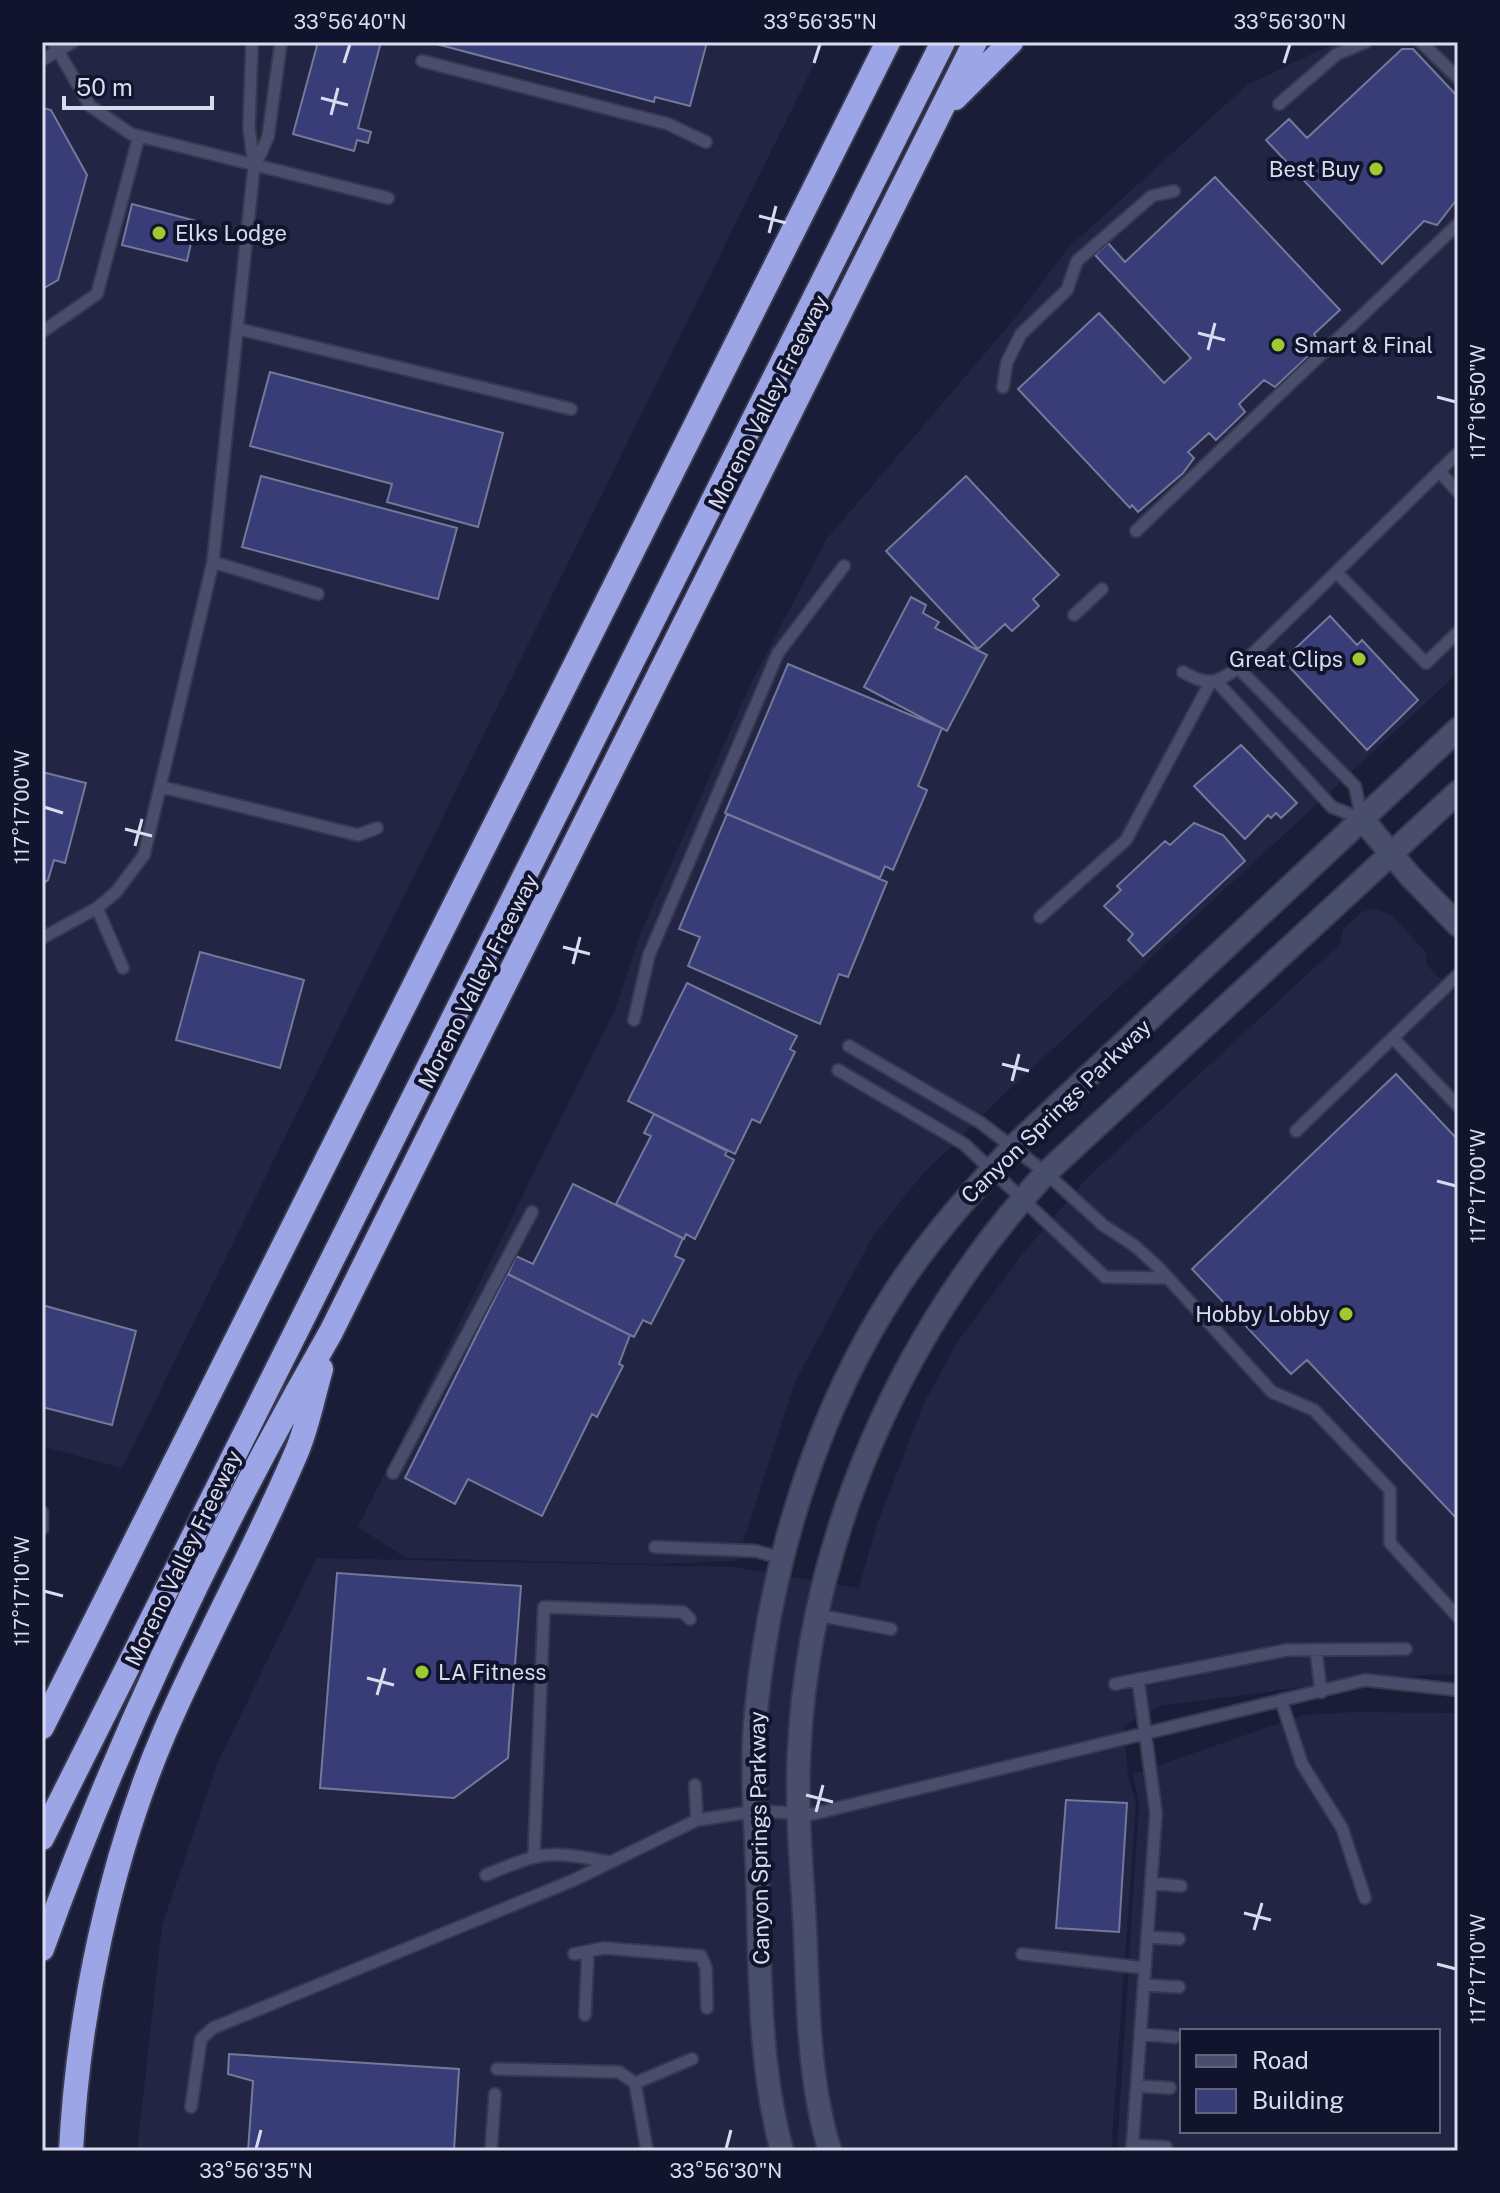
<svg xmlns="http://www.w3.org/2000/svg" width="1500" height="2193" viewBox="0 0 1500 2193" font-family="'Public Sans',sans-serif">
  <rect width="100%" height="100%" fill="#1a1d37"/>
  <path fill="#222544" fill-rule="evenodd" d="M 42,42 L 825,42 L 122,1468 L 42,1446 Z
    M 1337,42 L 1458,42 L 1458,673 L 1000,1098 L 920,1177 L 873,1236 L 795,1382 L 737,1561 L 656,1564 L 406,1558 L 358,1527 L 615,1010 L 641,932 L 752,681 L 826,540 L 1015,318 L 1068,248 L 1247,85 Z
    M 1373,909 L 1390,914 L 1426,952 L 1427,965 L 1458,997 L 1458,1676 L 1438,1674 L 1313,1686 L 1160,1706 L 1124,1726 L 1128,1776 L 1136,1803 L 1111,2151 L 137,2151 L 162,1925 L 217,1764 L 317,1558 L 734,1567 L 859,1588 L 876,1527 L 924,1403 L 958,1341 L 1025,1251 L 1087,1178 L 1340,944 L 1343,929 L 1362,912 Z
    M 1354,1712 L 1458,1713 L 1458,2151 L 1117,2151 L 1139,1805 L 1133,1774 L 1304,1715 ZM 1182,2031 L 1438,2031 L 1438,2131 L 1182,2131 Z"/>
  <path fill="#383d77" stroke="#737999" stroke-width="2" d="M 318,42 L 381,42 L 358,128 L 371,132 L 368,143 L 357,140 L 354,151 L 293,134 Z
    M 429,42 L 707,42 L 690,106 L 655,97 L 654,102 Z
    M 1402,49 L 1413,49 L 1458,97 L 1458,198 L 1437,225 L 1424,221 L 1382,264 L 1266,140 L 1289,119 L 1307,138 Z
    M 43,108 L 51,110 L 87,175 L 58,280 L 42,289 Z
    M 1215,177 L 1340,310 L 1314,334 L 1320,345 L 1275,387 L 1264,380 L 1239,404 L 1245,412 L 1216,440 L 1209,433 L 1188,452 L 1194,458 L 1183,473 L 1138,512 L 1132,505 L 1130,508 L 1018,389 L 1099,313 L 1164,383 L 1191,358 L 1095,255 L 1108,243 L 1125,262 Z
    M 132,204 L 196,221 L 187,261 L 122,245 Z
    M 270,372 L 503,433 L 478,527 L 387,502 L 392,484 L 250,446 Z
    M 261,476 L 457,528 L 438,599 L 242,547 Z
    M 966,476 L 1059,575 L 1033,599 L 1039,606 L 1012,631 L 1005,624 L 978,649 L 886,551 Z
    M 911,597 L 926,605 L 923,613 L 939,622 L 935,628 L 987,655 L 947,731 L 864,687 Z
    M 1330,616 L 1357,645 L 1362,640 L 1418,700 L 1367,750 L 1283,660 Z
    M 788,664 L 942,728 L 918,786 L 927,790 L 926,793 L 893,870 L 885,866 L 880,878 L 725,813 Z
    M 1241,745 L 1297,803 L 1281,818 L 1276,813 L 1271,818 L 1268,815 L 1245,839 L 1194,786 Z
    M 42,772 L 86,783 L 65,863 L 54,860 L 48,880 L 42,884 Z
    M 727,814 L 887,882 L 848,977 L 839,974 L 820,1024 L 688,966 L 700,937 L 679,929 Z
    M 1194,823 L 1223,835 L 1245,861 L 1143,956 L 1128,940 L 1133,934 L 1104,906 L 1121,890 L 1117,886 L 1165,841 L 1170,845 Z
    M 200,952 L 304,980 L 280,1068 L 176,1040 Z
    M 687,983 L 797,1036 L 790,1049 L 795,1052 L 760,1123 L 752,1119 L 735,1154 L 628,1101 Z
    M 1396,1074 L 1458,1140 L 1458,1520 L 1307,1360 L 1291,1374 L 1192,1269 Z
    M 654,1114 L 727,1151 L 725,1155 L 734,1160 L 695,1239 L 686,1234 L 684,1239 L 616,1204 L 651,1136 L 644,1133 Z
    M 573,1184 L 683,1238 L 675,1256 L 684,1260 L 651,1324 L 643,1320 L 634,1337 L 508,1274 L 516,1256 L 533,1264 Z
    M 507,1274 L 630,1335 L 619,1364 L 623,1366 L 597,1417 L 592,1414 L 542,1516 L 468,1479 L 455,1504 L 405,1478 Z
    M 42,1305 L 136,1331 L 112,1425 L 42,1407 Z
    M 337,1573 L 521,1586 L 508,1758 L 454,1798 L 320,1788 Z
    M 1066,1800 L 1127,1803 L 1119,1932 L 1056,1928 Z
    M 229,2054 L 459,2069 L 454,2151 L 248,2151 L 253,2081 L 228,2074 Z"/>
  <g fill="none" stroke-linecap="round" stroke-linejoin="round">
    <defs>
      <path id="service" d="M 53,42 L 90,106 L 131,134 L 388,198
        M 1421,42 L 1458,78
        M 42,60 L 73,42
        M 422,61 L 668,124 L 706,142
        M 1279,104 L 1337,54 L 1366,42
        M 255,166 L 268,137 L 281,42
        M 239,329 L 571,409
        M 42,332 L 97,294 L 139,136
        M 1003,387 L 1007,362 L 1021,334 L 1067,290 L 1077,261 L 1152,196 L 1174,191
        M 1439,471 L 1458,492
        M 1136,531 L 1458,224
        M 213,562 L 318,594
        M 1336,572 L 1426,663 L 1458,632
        M 1074,615 L 1102,589
        M 1238,668 L 1355,786 L 1362,819
        M 1183,672 C 1207,686 1216,684 1238,668 L 1458,453
        M 1218,683 L 1332,807 L 1362,819
        M 162,787 L 358,835 L 377,828
        M 97,908 L 123,968
        M 1040,917 L 1126,840 L 1210,683
        M 42,938 L 97,908 L 116,892 L 144,855 L 213,562 L 254,166 L 249,128 L 252,42
        M 634,1020 L 649,955 L 778,653 L 844,566
        M 1393,1038 L 1458,1106
        M 849,1046 L 981,1123 L 1046,1173 L 1103,1225 L 1135,1246 L 1157,1266 L 1272,1392 L 1314,1410 L 1390,1490 L 1390,1543 L 1458,1617
        M 838,1070 L 964,1144 L 1105,1277 L 1167,1278
        M 1296,1131 L 1458,975
        M 393,1473 L 532,1212
        M 42,1512 L 42,1529
        M 655,1547 L 756,1551 L 784,1559
        M 817,1615 L 891,1629
        M 1316,1650 L 1321,1692
        M 1115,1684 L 1287,1650 L 1406,1649
        M 1281,1700 L 1302,1764 L 1342,1828 L 1365,1898
        M 695,1785 L 697,1820
        M 534,1855 L 544,1607 L 683,1612 L 690,1619
        M 486,1875 C 546,1850 548,1851 611,1862
        M 1151,1883 L 1181,1886
        M 1147,1937 L 1179,1939
        M 574,1954 L 604,1948 L 701,1956 L 706,1968 L 707,2008
        M 1022,1954 L 1145,1968
        M 1144,1985 L 1179,1987
        M 585,2015 L 588,1951
        M 1140,2034 L 1175,2037
        M 497,2069 L 619,2072 L 635,2083 L 647,2151
        M 635,2083 L 692,2059
        M 1137,2086 L 1170,2088
        M 191,2107 L 201,2039 L 213,2028 L 574,1880 L 697,1820 L 756,1811 L 813,1814 L 1365,1680 L 1458,1690
        M 1132,2145 L 1166,2147
        M 491,2151 L 495,2094
        M 1132,2151 L 1156,1813 L 1138,1679"/>
      <path id="tertiary" d="M 1363,820 L 1410,876 L 1458,925
        M 782,2151 C 760,2070 760,1983 758,1899 C 757,1838 750,1773 756,1712 C 770,1565 816,1411 898,1287 C 931,1237 972,1191 1013,1147 L 1458,729
        M 830,2151 C 808,2080 808,2002 805,1929 C 802,1870 796,1811 799,1753 C 809,1538 901,1331 1046,1173 L 1458,792"/>
      <path id="motorway" d="M 955,98 L 1011,42
        M 42,1727 L 888,42
        M 42,1838 L 943,42
        M 42,1949 C 119,1735 218,1529 331,1332 L 975,42
        M 71,2151 C 78,2013 110,1859 165,1731 C 206,1636 257,1546 297,1451 C 308,1425 313,1396 321,1369"/>
    </defs>
    <use href="#service" stroke="#38394f" stroke-width="15"/>
    <use href="#tertiary" stroke="#38394f" stroke-width="26"/>
    <use href="#motorway" stroke="#38394f" stroke-width="28"/>
    <use href="#service" stroke="#494e6c" stroke-width="11"/>
    <use href="#tertiary" stroke="#494e6c" stroke-width="22"/>
    <use href="#motorway" stroke="#9ca6e6" stroke-width="24"/>
  </g>
  <path fill="none" stroke="#d8dcee" stroke-width="3" d="M 344,63 L 350,44M 814,63 L 820,44M 1284,63 L 1290,44M 321,98 L 348,105M 331,115 L 338,88M 759,216 L 786,223M 769,233 L 776,206M 1198,333 L 1225,340M 1208,350 L 1215,323M 1437,397 L 1456,402M 44,807 L 63,813M 125,829 L 152,836M 135,846 L 142,819M 563,947 L 590,954M 573,964 L 580,937M 1002,1064 L 1029,1071M 1012,1081 L 1019,1054M 1437,1181 L 1456,1186M 44,1591 L 63,1596M 367,1678 L 394,1685M 377,1695 L 385,1668M 806,1795 L 833,1802M 816,1812 L 823,1785M 1244,1913 L 1271,1920M 1254,1930 L 1262,1903M 1437,1964 L 1456,1969M 256,2149 L 261,2130M 726,2149 L 731,2130"/>
  <g fill="#9dca31" stroke="#11142c" stroke-width="3">
    <circle cx="1376" cy="169" r="8"/>
    <circle cx="159" cy="233" r="8"/>
    <circle cx="1278" cy="345" r="8"/>
    <circle cx="1359" cy="659" r="8"/>
    <circle cx="1346" cy="1314" r="8"/>
    <circle cx="422" cy="1672" r="8"/>
  </g>
  <g text-anchor="middle" dominant-baseline="central" stroke-width="8" stroke-linejoin="round" paint-order="stroke">
    <g font-size="22" fill="#d8dcee" stroke="#11142c" text-anchor="end">
      <text x="1360" y="169">Best Buy</text>
      <text x="175" y="233" text-anchor="start">Elks Lodge</text>
      <text x="1294" y="345" text-anchor="start">Smart &amp; Final</text>
      <text x="1343" y="659">Great Clips</text>
      <text x="1330" y="1314">Hobby Lobby</text>
      <text x="438" y="1672" text-anchor="start">LA Fitness</text>
    </g>
    <g font-size="22" fill="#d8dcee" stroke="#11142c">
      <text transform="translate(768 402) rotate(-63)">Moreno Valley Freeway</text>
      <text transform="translate(478 981) rotate(-63)">Moreno Valley Freeway</text>
      <text transform="translate(1056 1111) rotate(-44)">Canyon Springs Parkway</text>
      <text transform="translate(183 1558) rotate(-64)">Moreno Valley Freeway</text>
      <text transform="translate(759 1838) rotate(-91)">Canyon Springs Parkway</text>
    </g>
  </g>
  <rect width="1500" height="2193" fill="none" stroke="#11142c" stroke-width="88"/>
  <rect x="1180" y="2029" width="260" height="104" fill="#11142c" stroke="#61647a" stroke-width="2"/>
  <rect x="1196" y="2055" width="40" height="12" fill="#494e6c" stroke="#61647a" stroke-width="2"/>
  <text x="1252" y="2069" font-size="24" fill="#d8dcee">Road</text>
  <rect x="1196" y="2089" width="40" height="24" fill="#383d77" stroke="#61647a" stroke-width="2"/>
  <text x="1252" y="2109" font-size="24" fill="#d8dcee">Building</text>
  <path d="M64 96v12h148v-12" fill="none" stroke="#d8dcee" stroke-width="4"/>
  <text x="76" y="96" font-size="24" fill="#d8dcee" stroke="#11142c" stroke-width="6" paint-order="stroke">50 m</text>
  <rect x="44" y="44" width="1412" height="2105" fill="none" stroke="#d8dcee" stroke-width="3"/>
  <g font-size="20" text-anchor="middle" fill="#d8dcee">
    <text x="350" y="29">33°56'40"N</text>
    <text x="820" y="29">33°56'35"N</text>
    <text x="1290" y="29">33°56'30"N</text>
    <text transform="translate(1478 402) rotate(-90)" y="7">117°16'50"W</text>
    <text transform="translate(22 807) rotate(-90)" y="7">117°17'00"W</text>
    <text transform="translate(1478 1186) rotate(-90)" y="7">117°17'00"W</text>
    <text transform="translate(22 1591) rotate(-90)" y="7">117°17'10"W</text>
    <text transform="translate(1478 1969) rotate(-90)" y="7">117°17'10"W</text>
    <text x="256" y="2178">33°56'35"N</text>
    <text x="726" y="2178">33°56'30"N</text>
  </g>
</svg>
